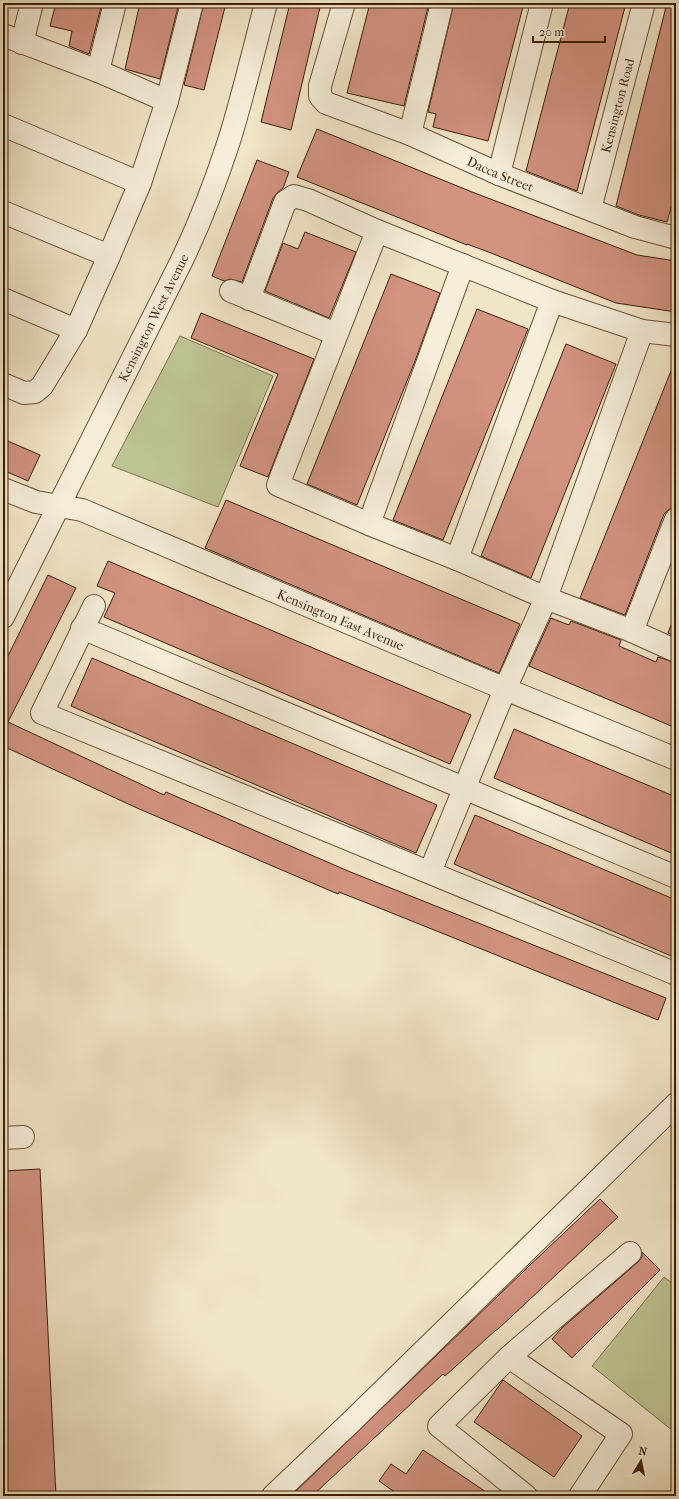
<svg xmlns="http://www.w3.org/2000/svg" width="679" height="1499" viewBox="0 0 679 1499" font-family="'IM FELL French Canon',serif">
  <rect width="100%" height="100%" fill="#f1e5c8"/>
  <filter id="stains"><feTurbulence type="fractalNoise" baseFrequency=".005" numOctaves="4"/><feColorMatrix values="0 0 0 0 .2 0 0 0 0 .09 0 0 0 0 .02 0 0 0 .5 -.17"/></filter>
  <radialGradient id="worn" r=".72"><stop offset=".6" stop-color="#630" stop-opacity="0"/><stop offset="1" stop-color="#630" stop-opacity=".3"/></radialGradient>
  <path fill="#bec393" stroke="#7d714c" d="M 180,336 L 273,376 L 218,507 L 112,466 Z
    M 664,1277 L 676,1286 L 676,1428 L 673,1431 L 592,1366 Z"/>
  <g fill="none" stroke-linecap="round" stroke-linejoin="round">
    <path stroke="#757f6f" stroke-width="7" d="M 673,1496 L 676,1492"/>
  </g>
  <path fill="#d29381" stroke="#3c1f06" d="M 56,3 L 102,3 L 89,54 L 69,46 L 72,31 L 50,26 Z
    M 140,3 L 179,3 L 160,79 L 125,69 Z
    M 204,3 L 226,3 L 204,90 L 184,85 Z
    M 290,3 L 321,3 L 291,130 L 261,122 Z
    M 370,3 L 429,3 L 404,106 L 347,93 Z
    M 454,3 L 524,3 L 488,141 L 433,127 L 436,114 L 428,112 Z
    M 570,3 L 626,3 L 577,191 L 526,171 Z
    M 667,3 L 676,3 L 676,189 L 667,222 L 639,215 L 616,206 Z
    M 317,129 L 472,192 L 637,255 L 676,261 L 676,312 L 616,303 L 491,253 L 467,244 L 467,245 L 297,177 Z
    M 257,160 L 289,172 L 283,188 L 278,192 L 273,198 L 242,282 L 230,279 L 224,281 L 212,276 Z
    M 305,232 L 356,252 L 329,318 L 265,291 L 283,243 L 298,249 Z
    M 391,274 L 440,293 L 415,361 L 357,505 L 307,484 Z
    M 477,309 L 528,329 L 443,540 L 393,520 Z
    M 201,313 L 314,359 L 268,477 L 240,466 L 278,374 L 191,338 Z
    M 566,344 L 616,364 L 531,578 L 481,556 Z
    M 675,361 L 676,504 L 675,507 L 668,510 L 664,514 L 625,615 L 580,598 Z
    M 3,439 L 40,455 L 28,481 L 3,470 Z
    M 226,500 L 520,624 L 499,673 L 205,548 Z
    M 108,561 L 471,715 L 450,764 L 104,617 L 115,593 L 97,586 Z
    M 48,575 L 76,588 L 8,722 L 164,795 L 166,792 L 348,871 L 666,998 L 658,1020 L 367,903 L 339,892 L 338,894 L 137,808 L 3,746 L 3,666 Z
    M 675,615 L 676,615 L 676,637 L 668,633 Z
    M 551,618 L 569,625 L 571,621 L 621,640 L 619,646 L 656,662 L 658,657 L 676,663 L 676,728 L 529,666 Z
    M 92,658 L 437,805 L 416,853 L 71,706 Z
    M 514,729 L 676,797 L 676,855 L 494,778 Z
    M 475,815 L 676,900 L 676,958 L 454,864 Z
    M 40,1169 L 56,1496 L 3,1496 L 3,1171 Z
    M 600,1199 L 618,1217 L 497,1330 L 496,1330 L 445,1376 L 443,1374 L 312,1496 L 291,1496 L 528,1267 Z
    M 642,1252 L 660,1270 L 572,1358 L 552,1339 L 562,1328 L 638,1262 L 642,1257 Z
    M 503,1380 L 582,1436 L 554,1477 L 474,1422 Z
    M 423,1450 L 458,1473 L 492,1496 L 400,1496 L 379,1481 L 391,1464 L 406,1474 Z"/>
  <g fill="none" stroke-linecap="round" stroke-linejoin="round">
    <defs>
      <g id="minor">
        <path id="s1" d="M 344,3 L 320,86 L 320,96 L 326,103 L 410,134 L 499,174 L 635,227 L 676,238"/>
        <path d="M 3,35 L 98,71 L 167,101"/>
        <path d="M 22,43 L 32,3"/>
        <path d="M 98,71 L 115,3"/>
        <path d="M 3,125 L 140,183"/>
        <path d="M 410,134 L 442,3"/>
        <path d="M 499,174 L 542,3"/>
        <path id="s2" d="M 590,209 L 644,3"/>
        <path d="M 3,212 L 109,256"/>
        <path d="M 377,231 L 278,485 L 369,524 L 457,559 L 546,598 L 632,631 L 676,651"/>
        <path d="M 231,291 L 336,334"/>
        <path d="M 3,299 L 76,330"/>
        <path d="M 249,299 L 285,202 L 294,196 L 308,200 L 377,231 L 552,301 L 642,331 L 676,335"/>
        <path d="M 3,384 L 24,393 L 35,392 L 42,386 L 76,330 L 109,256 L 140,183 L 167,101 L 192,3"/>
        <path id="s3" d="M 3,489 L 36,502 L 82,510 L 505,689 L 676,759"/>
        <path d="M 369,524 L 463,265"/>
        <path d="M 457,559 L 552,301"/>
        <path d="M 94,606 L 42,713 L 676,974"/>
        <path id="s4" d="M 3,617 L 183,258 C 201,220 216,181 229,141 C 243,96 254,49 266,3"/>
        <path d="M 82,628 L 676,877"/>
        <path d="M 632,631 L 676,519"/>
        <path d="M 430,872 L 505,689 L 546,598 L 642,331"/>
        <path d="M 3,1138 L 23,1137"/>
        <path d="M 509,1357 L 621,1434 L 580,1496"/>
        <path d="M 273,1496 L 352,1421 L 676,1104"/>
        <path d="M 526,1496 L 439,1426 L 509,1357 L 630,1253"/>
      </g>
    </defs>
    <use href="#minor" stroke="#695036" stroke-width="24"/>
    <use href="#minor" stroke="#f6eedb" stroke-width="22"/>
  </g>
  <g text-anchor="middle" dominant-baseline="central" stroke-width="3" stroke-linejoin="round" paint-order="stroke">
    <g font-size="13" fill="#3c1f06" stroke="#f6eedb">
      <text stroke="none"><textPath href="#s2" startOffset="107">Kensington Road</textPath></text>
      <text stroke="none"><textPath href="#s1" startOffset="294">Dacca Street</textPath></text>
      <text stroke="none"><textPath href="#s4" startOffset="335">Kensington West Avenue</textPath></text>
      <text stroke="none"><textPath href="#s3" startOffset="363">Kensington East Avenue</textPath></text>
    </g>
  </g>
  <rect width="679" height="1499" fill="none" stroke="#f1e5c8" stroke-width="16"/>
  <rect x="4" y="4" width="671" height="1491" fill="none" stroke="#3c1f06" stroke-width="2"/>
  <rect x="8" y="8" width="663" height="1483" fill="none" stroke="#3c1f06"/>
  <g transform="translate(641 1461) rotate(10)" stroke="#f6eedb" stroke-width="3" paint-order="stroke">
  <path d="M0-3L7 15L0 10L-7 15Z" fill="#3c1f06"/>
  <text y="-6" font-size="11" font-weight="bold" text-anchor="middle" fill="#3c1f06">N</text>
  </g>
  <path d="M533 36v6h72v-6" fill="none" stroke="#3c1f06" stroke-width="2"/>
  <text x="539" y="36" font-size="12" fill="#3c1f06" stroke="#f6eedb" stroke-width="3" paint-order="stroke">20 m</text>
  <rect width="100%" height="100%" filter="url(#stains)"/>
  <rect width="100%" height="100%" fill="url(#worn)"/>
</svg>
